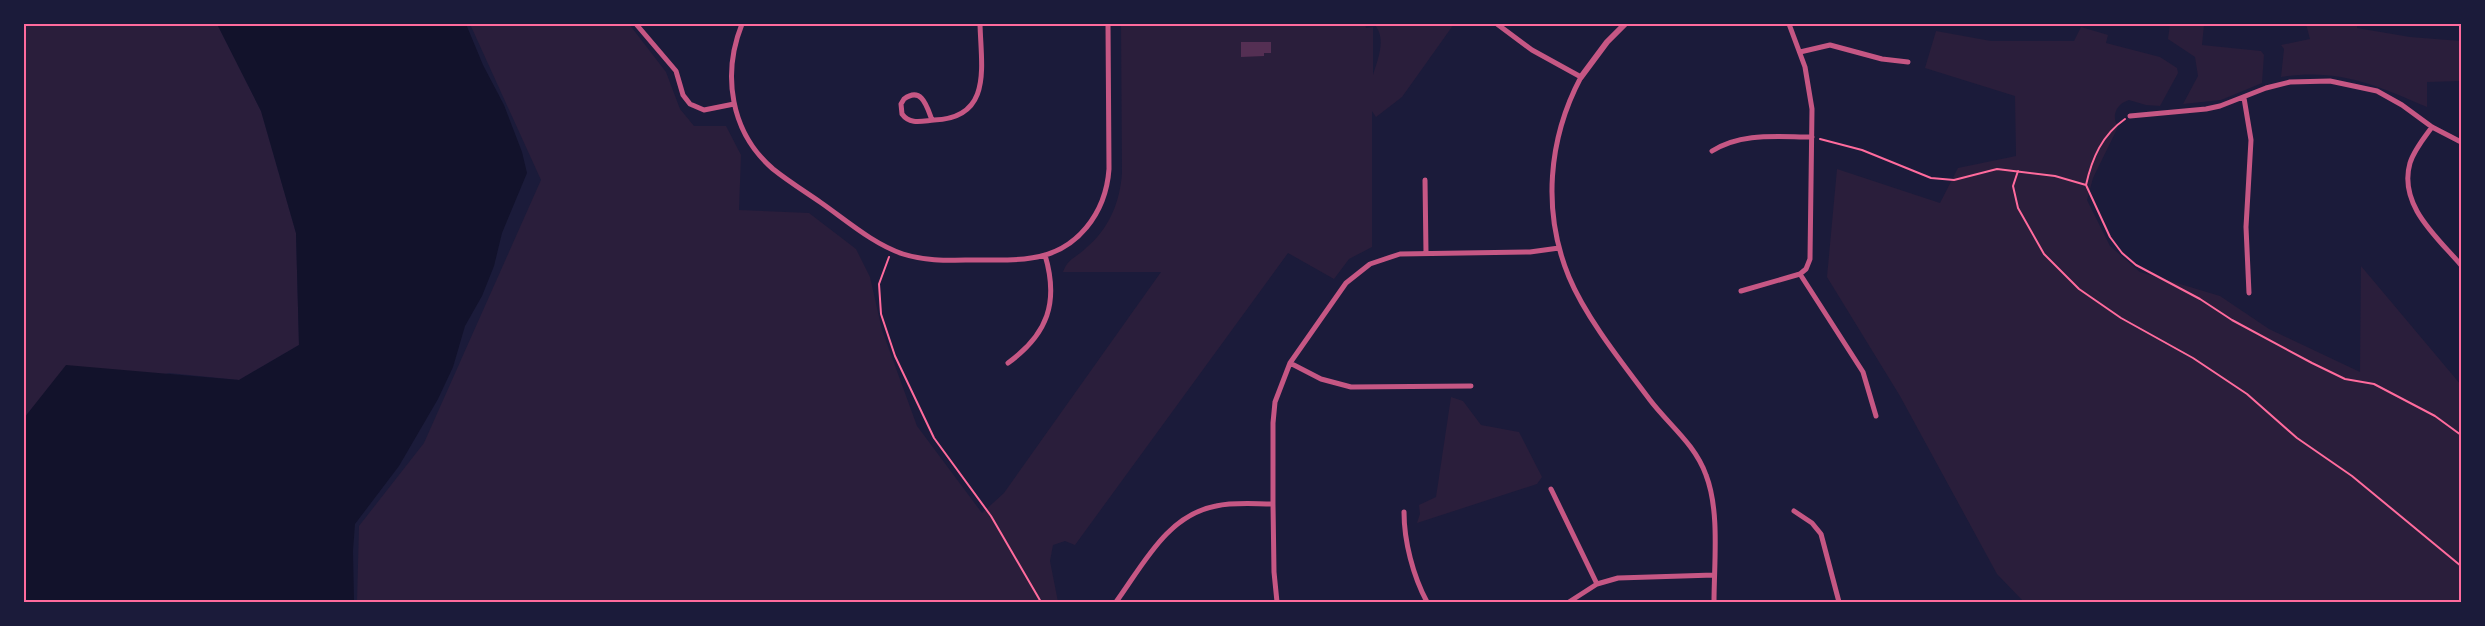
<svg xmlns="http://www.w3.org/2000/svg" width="2485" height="626" viewBox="0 0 2485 626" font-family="'Libre Baskerville',serif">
  <rect width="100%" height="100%" fill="#1b1b3a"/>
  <path fill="#2a1e3b" d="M 24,24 L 217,24 L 261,111 L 296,233 L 299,345 L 239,380 L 169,373 L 24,418 Z
    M 470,24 L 629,24 L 666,72 L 680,109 L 694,126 L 726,126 L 741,155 L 739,210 L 809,213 L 856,249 L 870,277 L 882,330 L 917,426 L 982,513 L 1004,493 L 1161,272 L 1063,272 C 1068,258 1076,258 1086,248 C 1109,229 1120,202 1122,173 L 1121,24 L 1365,24 L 1366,28 L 1373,27 L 1373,75 C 1378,58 1387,38 1374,24 L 1454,24 L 1402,97 L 1376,117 L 1372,111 L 1372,247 L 1349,259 L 1334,279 L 1288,253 L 1075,545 L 1065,541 L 1053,545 L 1050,561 L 1058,602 L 357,602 L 359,526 L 424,443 L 541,180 Z
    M 2170,24 L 2204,25 L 2202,45 L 2261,51 L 2264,55 L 2262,83 L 2221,100 L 2183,104 L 2198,76 L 2195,57 L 2168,39 Z
    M 2306,24 L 2357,24 L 2357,28 L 2410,37 L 2461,41 L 2461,81 L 2427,82 L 2427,107 C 2375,85 2339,68 2281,77 L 2284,49 L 2281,45 L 2310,39 Z
    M 2081,27 L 2108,35 L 2106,43 L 2160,57 L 2177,68 L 2178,73 L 2160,106 L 2146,105 L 2129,100 C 2116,104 2111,116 2118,127 L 2093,178 L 2087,200 L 2110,246 L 2140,272 L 2220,296 L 2269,329 L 2360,372 L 2361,266 L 2461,385 L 2461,602 L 2024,602 L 1997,574 L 1900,396 L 1827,277 L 1837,169 L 1940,203 L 1958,168 L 2016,156 L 2015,96 L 1925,68 L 1936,31 L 1991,41 L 2074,41 Z
    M 1451,397 L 1463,401 L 1481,425 L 1519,432 L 1542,477 L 1537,484 L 1417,523 L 1420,514 L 1419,505 L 1436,497 Z"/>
  <path fill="#12122b" d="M 217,24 L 466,24 L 483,65 L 504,105 L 522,152 L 527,173 L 502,233 L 494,266 L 482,296 L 465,326 L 453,367 L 438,399 L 399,466 L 355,524 L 353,551 L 354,602 L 24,602 L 24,418 L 66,365 L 239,380 L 299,345 L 296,233 L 261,111 Z"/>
  <path fill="#542f53" d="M 1241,42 L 1271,42 L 1271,53 L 1264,53 L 1264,56 L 1241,57 Z"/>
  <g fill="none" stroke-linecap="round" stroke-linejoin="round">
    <path stroke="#ff6b9d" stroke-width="2" d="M 1820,139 L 1862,150 L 1931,178 L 1954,180 L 1997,169 L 2055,176 L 2086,185 C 2092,158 2102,135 2125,119
      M 2018,171 L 2013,186 L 2018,208 L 2044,254 L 2079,289 L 2121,318 L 2193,358 L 2247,394 L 2297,438 L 2352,476 L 2461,566
      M 2086,185 L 2110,237 L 2122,253 L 2136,265 L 2200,299 L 2232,320 L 2312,363 L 2345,379 L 2374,384 L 2435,416 L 2461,435
      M 889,257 L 879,284 L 881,314 L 895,356 L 934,438 L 991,516 L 1041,602"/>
    <path stroke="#c65784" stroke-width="5" d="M 636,24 L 676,71 L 683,95 L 690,104 L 704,110 L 734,104
      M 742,24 C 722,74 730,132 773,169 C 788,181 804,191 820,202 C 846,220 873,244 903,254 C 928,262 953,260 978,260 C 996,260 1014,261 1031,258 C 1078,252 1106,212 1109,169 L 1108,24
      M 1497,24 L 1532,50 L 1581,77 C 1548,139 1542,212 1569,277 C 1586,318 1623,364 1650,400 C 1669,425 1695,444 1706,475 C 1720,511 1714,563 1714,602
      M 1800,52 L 1830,45 L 1882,59 L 1908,62
      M 2244,98 L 2251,140 L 2246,227 L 2249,293
      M 2130,116 L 2206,109 L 2220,106 L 2266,88 L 2290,82 L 2330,81 L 2377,91 L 2402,105 L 2432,127 L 2461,142
      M 932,120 C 927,107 922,86 904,99 L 901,104 L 902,114 C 910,125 922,121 934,120 C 993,118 981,66 980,24
      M 2432,127 C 2424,138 2414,150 2410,163 C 2398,205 2437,237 2461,265
      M 1712,151 C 1742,132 1778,137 1812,137
      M 1425,180 L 1426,253
      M 1800,274 L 1863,372 L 1876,416
      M 1741,291 L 1800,274 L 1806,269 L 1810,259 L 1812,109 L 1805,67 L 1789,24
      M 1008,363 C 1048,334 1059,302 1045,255
      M 1290,363 L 1321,379 L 1351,387 L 1471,386
      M 1551,489 L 1597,584
      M 1794,511 L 1812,523 L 1821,534 L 1839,602
      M 1404,512 C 1404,541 1413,576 1427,602
      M 1116,602 C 1143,565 1167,515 1216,506 C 1234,502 1254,504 1273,504
      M 1277,602 L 1274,572 L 1273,504 L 1273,423 L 1275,402 L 1290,363 L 1346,283 L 1370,264 L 1400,254 L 1530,252 L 1559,248
      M 1569,602 L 1597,584 L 1618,578 L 1714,575"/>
    <path stroke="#c65784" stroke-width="6" d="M 1581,77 L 1607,42 L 1625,24"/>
  </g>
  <rect width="2485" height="626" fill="none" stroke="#1b1b3a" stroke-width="50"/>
  <rect x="25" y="25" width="2435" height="576" fill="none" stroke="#ff6b9d" stroke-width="2"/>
</svg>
